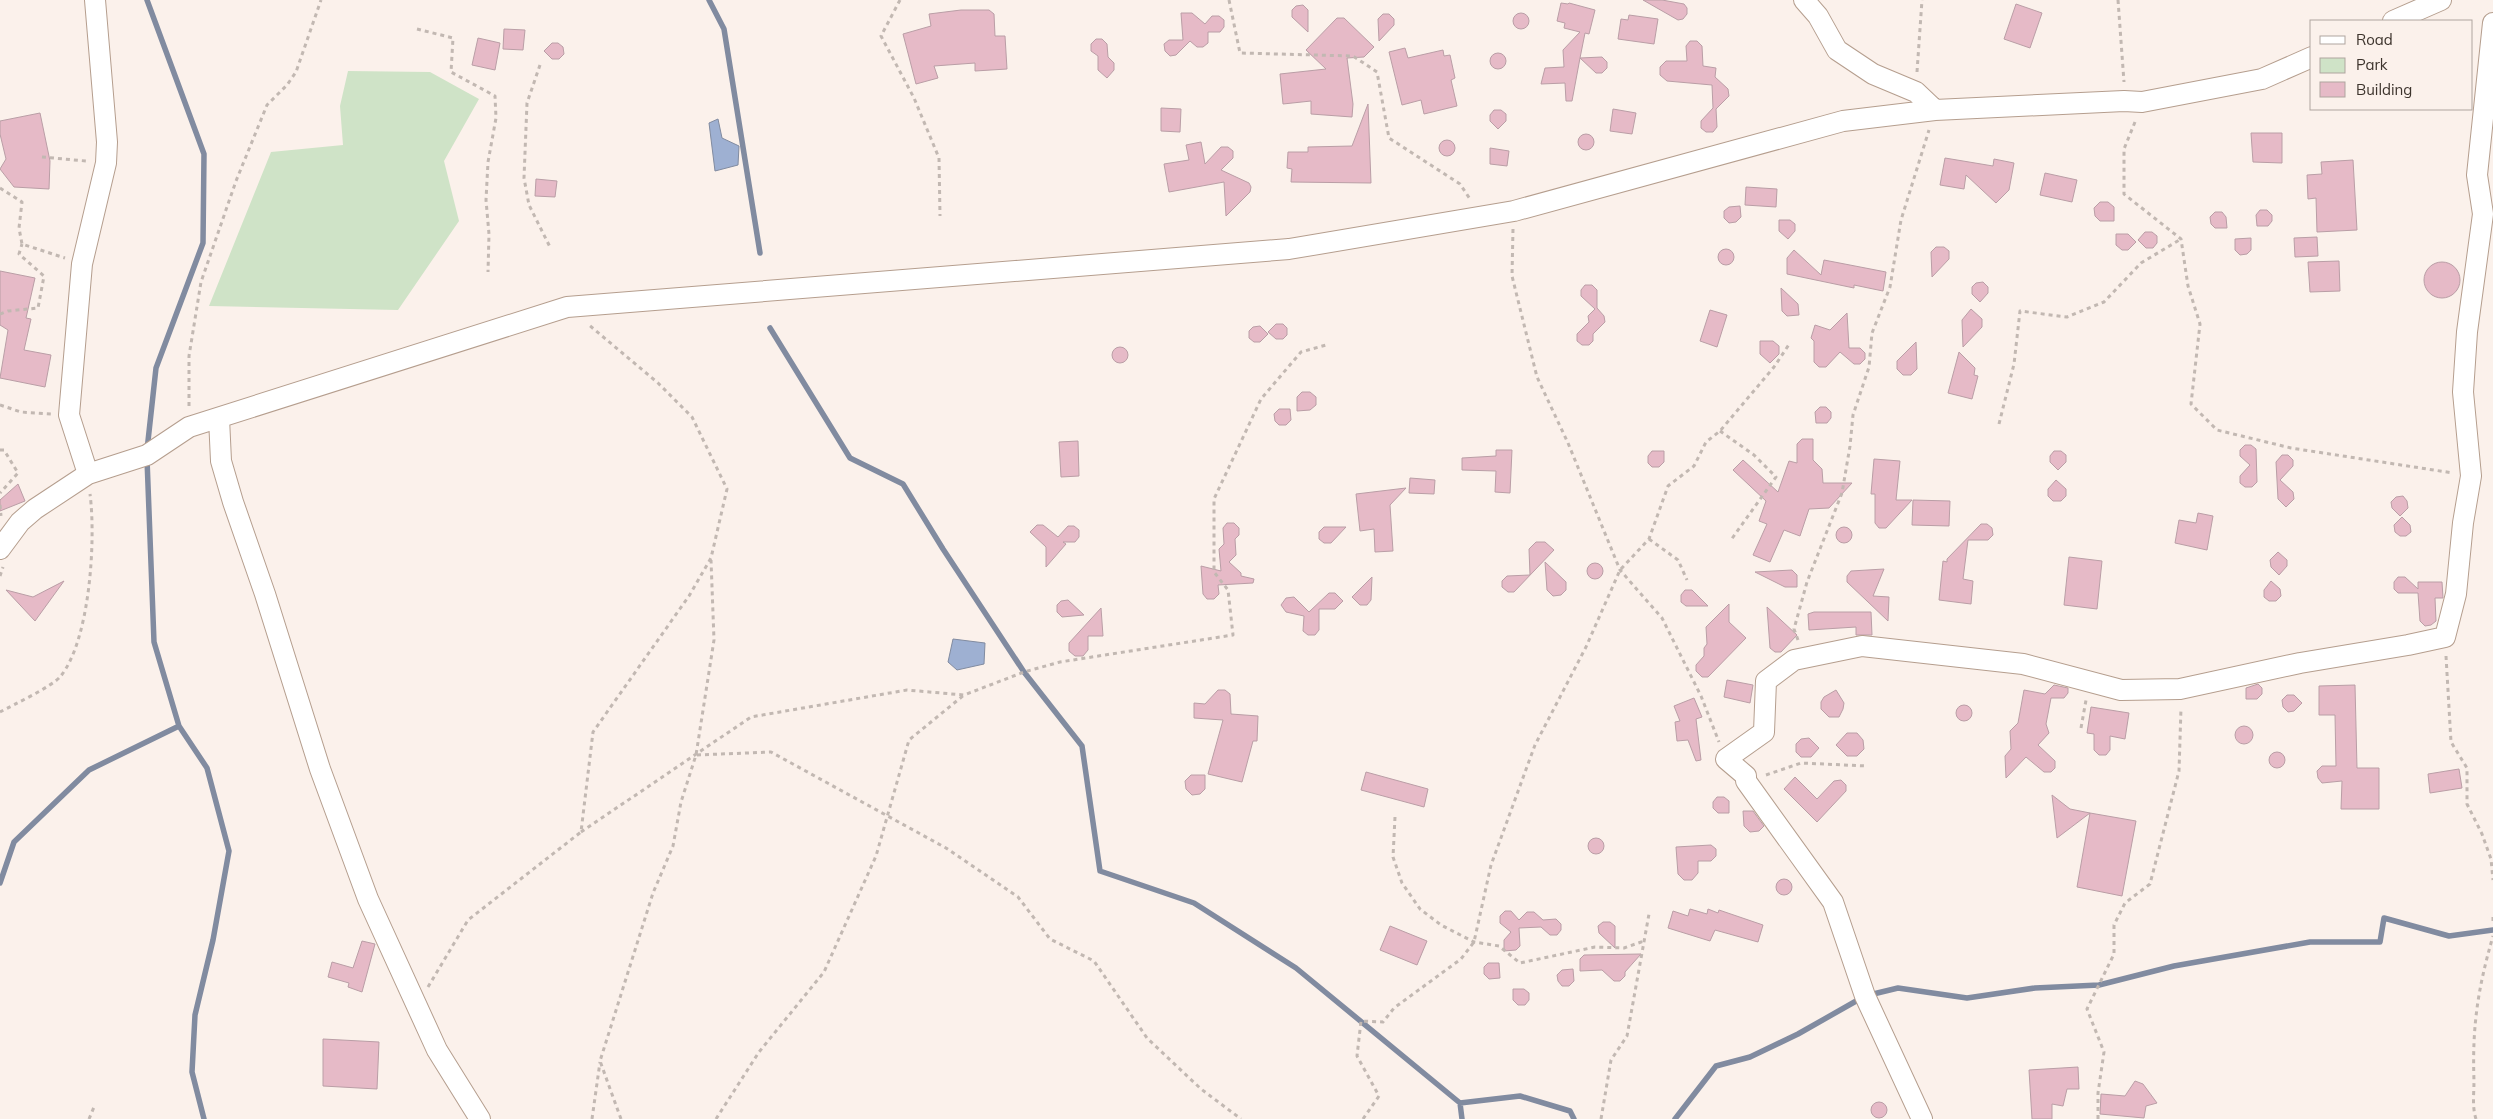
<svg xmlns="http://www.w3.org/2000/svg" width="2493" height="1119" font-family="Mulish,sans-serif">
<style>
.green{fill:#cfe3c7}
.water{fill:#9eb0d2;stroke:#818ba0}
.lines{fill:none;stroke-linecap:round;stroke-linejoin:round}
.stream{stroke:#818ba0;stroke-width:5.5}
.building{fill:#e6bac7;stroke:#ba9ea6}
.minor-casing{stroke:#b59e8e;stroke-width:22}
.path{stroke:#c2b8b2;stroke-width:3;stroke-dasharray:4 4;stroke-linecap:butt}
.minor{stroke:#fff;stroke-width:20}
</style>
<rect width="100%" height="100%" fill="#fbf1eb"/>
<!-- green -->
<path class="green" d="M348,71L430,72L479,99L444,161L459,221L398,310L209,306L271,152L343,145L340,106Z"/>
<!-- water -->
<path class="water" d="M718,119L722,138L739,146L738,165L715,171L709,123Z
M953,639L985,643L984,664L957,670L948,662Z"/>
<g class="lines">
<!-- stream -->
<path class="stream" d="M147,0L204,154L203,243L156,368L147,450
M709,0L724,29L760,253
M770,328L850,458L903,484L943,549L1024,672L1082,746L1100,871L1194,903L1296,968L1460,1103L1462,1119
M147,459L154,642L179,726L207,768L229,851L213,940L195,1015L192,1072L204,1119
M0,883L14,842L89,770L179,726
M1460,1103L1520,1096L1570,1111L1574,1119
M1675,1119L1716,1066L1750,1057L1798,1034L1865,996L1898,988L1967,998L2035,988L2099,985L2174,966L2310,942H2380L2384,918L2449,936L2493,930"/>
</g>
<!-- building -->
<path class="building" d="M1643,0H1662L1684,4L1687,8V14L1683,19L1678,20Z
M1561,3L1568,4L1569,3L1595,10L1589,34L1585,33L1580,58L1602,57L1607,62V68L1602,73H1596L1580,58L1572,101H1566L1565,83L1541,84L1545,68L1564,67L1563,50L1580,32L1564,28L1565,23L1557,21Z
M2016,4L2042,13L2030,48L2004,39Z
M1303,5L1308,10V32L1292,17V10L1296,6Z
M961,10H989L994,14L995,36H1005L1007,69L975,71V63L934,66L938,78L916,84L903,34L931,26L929,14Z
M1513 21a8 8 0 1 1 16 0a8 8 0 1 1-16 0Z
M1181,13H1192L1205,24L1212,16H1219L1224,20V27L1220,32H1208V43L1203,47H1197L1190,41L1176,55L1170,56L1165,51L1164,44L1169,40H1183Z
M1383,14H1389L1394,19V25L1379,41L1378,19Z
M1629,15L1658,19L1654,44L1618,39L1621,19L1628,20Z
M1337,18H1344L1374,47L1364,57L1347,58L1353,104L1352,117L1311,114V101L1283,104L1280,74L1326,69L1306,50Z
M504,29L525,30L523,50L503,49Z
M478,38L500,43L495,70L472,65Z
M1096,39H1102L1107,44L1108,57L1114,63V70L1107,78L1098,70V56L1091,51V44Z
M1690,41H1697L1702,46L1703,66L1716,68L1715,77L1728,89L1729,96L1716,109L1717,127L1713,132H1706L1701,128V121L1713,108L1712,85L1667,81L1660,75V67L1666,61H1687L1686,46Z
M552,43H558L563,47L564,54L559,59H552L544,51Z
M1405,48L1408,58L1443,50L1444,56L1450,55L1455,78L1451,80L1457,106L1424,114L1421,100L1402,105L1389,52Z
M1490 61a8 8 0 1 1 16 0a8 8 0 1 1-16 0Z
M1368,104L1371,183L1291,182L1292,169L1287,168L1288,152H1308V147L1352,146Z
M1161,108L1181,109L1180,132L1161,131Z
M1613,109L1636,113L1632,134L1610,131Z
M1494,110H1501L1506,114V121L1498,129L1490,121V115Z
M40,113L50,161L49,189L14,187L0,169L6,159L0,134V121Z
M2251,133H2282V163L2253,162Z
M1578 142a8 8 0 1 1 16 0a8 8 0 1 1-16 0Z
M1439 148a8 8 0 1 1 16 0a8 8 0 1 1-16 0Z
M1201,142L1205,164L1221,147H1228L1233,151V158L1221,170L1249,183L1251,187L1250,192L1226,216L1224,182L1169,192L1164,164L1189,160L1186,145Z
M1490,148L1509,151L1507,166L1490,164Z
M1945,158L1993,166L1994,159L2014,163L2009,190L1996,203L1966,175L1964,189L1940,185Z
M2353,160L2357,230L2317,232L2316,198L2308,199L2307,175L2322,174L2321,162Z
M2045,173L2077,180L2072,202L2040,195Z
M536,179L557,181L555,197L535,196Z
M1746,187L1777,189L1776,207L1745,205Z
M2100,202H2108L2114,207V221H2100L2095,216L2094,208Z
M1740,206L1741,217L1736,222L1729,223L1724,218V211L1729,207Z
M2260,210H2267L2272,215V221L2268,226H2257L2256,215Z
M2215,212H2222L2226,217L2227,228H2215L2211,224L2210,217Z
M1779,220H1790L1795,224V231L1788,239L1779,231Z
M2145,232H2152L2157,236V243L2153,248H2146L2138,240Z
M2116,234H2128L2136,242L2128,250H2122L2116,245Z
M2317,237L2318,256L2295,257L2294,238Z
M2251,238V250L2247,254L2240,255L2235,250V239Z
M1936,247H1944L1949,251V259L1932,277L1931,252Z
M1718 257a8 8 0 1 1 16 0a8 8 0 1 1-16 0Z
M1794,250L1821,275L1824,260L1886,272L1883,291L1854,285V288L1787,274V258Z
M2339,261L2340,291L2310,292L2308,262Z
M2424 280a18 18 0 1 1 36 0a18 18 0 1 1-36 0Z
M0,271L35,278L26,318L31,319L24,350L51,355L45,387L0,378L8,330L0,325Z
M1983,282L1988,287V293L1980,302L1972,294V287L1976,283Z
M1585,285H1592L1597,290V308L1604,316L1605,322L1593,334V341L1589,345H1582L1577,341V334L1589,322L1588,316L1595,309L1581,296V290Z
M1781,288L1798,304L1799,315L1787,316L1782,311Z
M1971,309L1982,319V327L1963,347L1962,320Z
M1710,310L1727,315L1717,347L1700,341Z
M1847,313L1849,348H1860L1865,353V359L1860,364H1854L1840,352L1826,367H1819L1814,362V341L1811,338L1815,325L1830,330Z
M1276,324H1283L1287,328V335L1283,339H1276L1268,332Z
M1260,326L1268,334L1260,342H1254L1249,338V331L1253,327Z
M1760,341H1773L1779,346V354L1770,363L1760,354Z
M1916,342L1917,369L1911,375H1903L1897,369V361Z
M1112 355a8 8 0 1 1 16 0a8 8 0 1 1-16 0Z
M1959,352L1975,368L1974,375L1978,376L1972,399L1948,393Z
M1302,392H1310L1316,397V405L1310,410L1297,411V397Z
M1820,407H1826L1831,412V418L1827,423H1816L1815,412Z
M1279,409H1290L1291,420L1286,425H1279L1275,421L1274,414Z
M1802,439H1813V460L1822,469L1823,483H1852L1829,508L1809,509L1800,536L1784,530L1770,562L1753,555L1767,524L1759,521L1766,501L1733,470L1743,460L1778,492L1789,461L1797,463V444Z
M1078,441L1079,476L1061,477L1059,442Z
M2245,445H2251L2256,449L2257,482L2252,487H2245L2240,483V476L2250,465L2240,456V450Z
M1496,450H1512L1510,493L1495,492L1496,471L1462,470V458L1496,456Z
M1652,451H1664V462L1659,467H1652L1648,463V456Z
M2054,451H2061L2066,455V462L2058,470L2050,462V456Z
M2282,455H2288L2293,460V466L2280,480L2293,492L2294,499L2286,507L2278,499L2276,462Z
M1874,459L1900,461L1896,500H1912L1886,528H1879L1875,523V494H1871Z
M1410,478L1435,480L1434,494L1409,493Z
M2056,480L2066,489V496L2061,501H2053L2048,496V489Z
M18,484L25,501L0,511V500Z
M1406,488L1390,505L1393,551L1375,552L1374,529L1360,531L1356,494Z
M2403,496L2407,501L2408,508L2400,516L2392,508L2391,502L2396,497Z
M1913,500L1950,501L1949,526L1912,525Z
M2198,513L2213,516L2207,550L2175,543L2179,520L2196,523Z
M2402,517L2410,525L2411,532L2406,536H2400L2395,532L2394,525Z
M1227,523H1234L1239,528V535L1235,539L1236,555L1229,562L1241,573V576L1254,579L1253,583L1218,585L1219,594L1214,599H1207L1203,594L1201,566L1221,571L1219,549L1224,544L1223,528Z
M1981,524H1987L1992,528L1993,535L1988,540H1968L1963,579L1973,581L1971,604L1939,600L1943,561L1947,562V559Z
M1037,525H1043L1058,537L1068,526H1074L1079,530V537L1075,542H1063L1066,544L1046,567V547L1030,532Z
M1836 535a8 8 0 1 1 16 0a8 8 0 1 1-16 0Z
M1324,527H1346L1331,543H1324L1319,539V532Z
M1536,542H1545L1554,550L1514,592H1508L1502,587V581L1507,576L1530,575L1529,549Z
M2278,552L2287,560V566L2279,575L2271,567L2270,560Z
M2069,557L2102,561L2097,609L2064,605Z
M1545,562L1566,582V590L1561,595L1553,596L1547,590Z
M1587 571a8 8 0 1 1 16 0a8 8 0 1 1-16 0Z
M1884,569L1873,596L1889,597L1888,621L1847,582V576L1851,571Z
M1792,570L1797,575V587H1785L1755,572Z
M1372,577L1371,600L1367,605H1360L1352,597Z
M2398,577H2405L2418,589V582H2442L2443,598H2435L2436,621L2431,625L2425,626L2420,621L2418,593H2398L2394,589V582Z
M64,581L35,621L6,590L33,597Z
M2271,581L2280,589L2281,596L2276,601H2269L2264,597V590Z
M1685,590H1692L1708,606H1686L1681,602V595Z
M1329,593H1335L1343,601L1335,609H1319V630L1315,635H1308L1303,631L1304,616L1286,612L1281,605L1286,598L1294,597L1309,612Z
M1068,600L1084,615L1062,617L1057,612V605L1061,601Z
M1729,604V622L1746,638L1708,677H1702L1696,671V665L1704,656V648L1707,644L1706,627Z
M1767,607L1797,635L1781,652H1775L1770,648Z
M1101,608L1103,636H1088V650L1083,656H1075L1069,651V643Z
M1814,612H1871L1872,635H1856V627L1809,630L1808,614Z
M1727,680L1753,685L1750,703L1724,697Z
M2258,684L2262,688V694L2257,699H2246V688Z
M2054,685L2068,688V693L2064,698H2051L2046,724L2049,733L2038,745L2055,761V768L2051,772H2044L2026,757L2006,778L2005,756L2011,749L2010,731L2018,723L2024,690L2045,694Z
M2355,685L2357,768H2379V809H2341L2342,781L2322,783L2318,778L2317,771L2322,766H2336L2335,715H2319V686Z
M1218,690H1225L1230,694L1231,714L1258,716L1257,741H1253L1242,782L1208,774L1223,720L1194,718V703L1205,704Z
M1836,690L1844,703L1843,709L1839,717H1829L1821,709V702L1824,697Z
M2287,695H2294L2302,703L2294,711L2288,712L2283,707L2282,700Z
M1694,698L1702,717L1696,719L1701,760L1696,761L1688,740L1677,741L1675,722L1680,721L1674,706Z
M1956 713a8 8 0 1 1 16 0a8 8 0 1 1-16 0Z
M2091,707L2129,713L2125,739L2110,736V750L2106,755H2099L2094,750V734L2087,733Z
M2235 735a9 9 0 1 1 18 0a9 9 0 1 1-18 0Z
M1847,733H1857L1863,740L1864,749L1857,756H1847L1836,745Z
M1809,738L1819,748L1811,757H1801L1796,752V744L1801,739Z
M2269 760a8 8 0 1 1 16 0a8 8 0 1 1-16 0Z
M2459,769L2462,788L2430,793L2428,774Z
M1366,772L1428,789L1424,807L1361,790Z
M1191,775H1205V789L1200,794L1192,795L1186,789L1185,781Z
M1795,777L1817,799L1834,781L1841,780L1846,785V791L1817,822L1784,789Z
M2052,795L2070,809L2090,813L2057,838Z
M1717,797H1724L1729,801V813H1718L1713,808V802Z
M1743,811H1753L1764,826L1759,831L1750,832L1744,826Z
M2090,813L2136,821L2122,896L2077,887Z
M1588 846a8 8 0 1 1 16 0a8 8 0 1 1-16 0Z
M1711,845L1716,849V856L1711,861H1698V873L1692,880H1684L1678,874L1676,847Z
M1776 887a8 8 0 1 1 16 0a8 8 0 1 1-16 0Z
M1690,909L1707,914L1708,909L1718,913L1719,910L1763,925L1758,942L1715,930L1710,941L1668,928L1673,911L1688,916Z
M1505,911H1511L1519,920L1527,912H1534L1543,920L1556,919L1561,924V930L1557,935H1550L1541,927L1519,928L1520,946L1516,950L1504,951V940L1511,932L1500,923V916Z
M1603,922H1610L1615,926V948L1599,933L1598,926Z
M1390,926L1427,941L1417,965L1380,950Z
M362,941L375,944L362,992L348,987L349,983L328,977L332,962L353,968Z
M1641,954L1625,972V976L1620,981H1614L1602,970L1580,971V959L1584,955Z
M1488,963H1499L1500,978L1489,979L1484,974V967Z
M1573,969L1574,981L1569,986H1562L1558,981L1557,975L1562,970Z
M1513,989H1524L1529,993V1000L1525,1005H1518L1513,1000Z
M323,1039L379,1042L377,1089L323,1086Z
M2078,1067L2079,1089H2067L2063,1106L2052,1104V1119H2032L2029,1070Z
M2135,1081L2143,1084L2157,1103L2146,1106L2144,1118L2100,1114L2101,1094L2125,1096Z
M1871 1110a8 8 0 1 1 16 0a8 8 0 1 1-16 0Z"/>
<g class="lines">
<defs>
<path id="minor" d="M95,0L107,142L106,163L82,264L69,415L88,474L147,455L189,427L567,307L1289,249L1514,211L1843,121L1935,110L2124,101L2142,102L2262,79L2312,57
M1804,0L1818,16L1837,50L1873,74L1916,92L1935,110
M2393,21L2441,0
M219,418L221,461L233,502L265,594L320,769L368,899L437,1050L480,1119
M0,549L20,522L35,509L88,474
M1922,1119L1865,996L1833,902L1746,781V776L1726,759L1764,732L1766,681L1794,660L1862,646L2023,664L2121,690L2180,689L2300,663L2408,645L2445,637L2456,594L2463,523L2471,476L2463,392L2467,332L2483,214L2477,175L2493,23"/>
</defs>
<!-- minor casing -->
<use href="#minor" class="minor-casing"/>
<!-- path -->
<path class="path" d="M900,0L881,36L914,98L939,158L940,216
M1229,0L1240,53L1353,56L1377,72L1389,138L1460,184L1470,199
M2118,0L2124,82
M417,29L453,38L451,72L495,96L496,118L488,162L486,200L489,234L488,272
M540,65L527,103L524,178L529,205L551,249
M1917,72L1922,0
M2135,122L2124,149V194L2181,239L2188,286L2200,324L2191,404L2217,430L2291,448L2453,473
M42,157L86,161
M0,188L22,202L19,228L22,244L65,258
M1513,229L1512,276L1537,377L1568,443L1620,570L1662,618L1701,696L1719,742
M0,314L8,311L38,308L44,276L19,254L22,244
M0,405L21,412L51,414
M189,406V356L201,282L236,181L267,105L287,85L296,72L321,0
M1999,424L2014,364L2020,311L2067,317L2104,302L2141,263L2181,239
M1720,431L1754,455L1776,477L1731,540
M0,450H4L18,473L0,493
M0,505L1,516
M1649,539L1678,560L1687,580
M0,576L3,567
M1798,640L1794,629L1807,582L1842,493L1850,446L1853,415L1869,367L1872,333L1890,287L1901,220L1929,130
M2446,656L2451,742L2467,768V804L2482,834L2491,859L2493,880
M0,712C13,705 51,687 60,677C90,641 96,540 90,494
M2081,728L2086,700
M697,755L771,752L946,848L1018,897L1050,939L1094,961L1147,1038L1201,1089L1241,1119
M1766,775L1801,763L1867,766
M1395,817L1393,857L1402,883L1420,909L1441,925L1474,942L1499,946L1520,963L1595,947L1624,948L1644,941
M581,832L751,717L907,690L964,695L1024,672L1060,662L1233,635L1228,590L1214,572V499L1261,399L1301,352L1326,345
M2493,917V921
M428,987L468,920L581,832L593,732L689,596L711,558L727,489L692,417L658,383L589,325
M89,1119L94,1107
M592,1119L600,1062
M621,1119L600,1061L653,893L673,846L681,802L696,755L714,640L711,560
M716,1119L759,1052L824,972L876,856L909,740L964,695
M1363,1119L1379,1096L1357,1056L1361,1021L1383,1022L1394,1008L1461,959L1474,942L1491,865L1535,745L1586,647L1620,570L1649,539L1668,486L1694,466L1706,442L1720,431L1774,367L1790,343
M1601,1119L1611,1060L1627,1036L1649,914
M2098,1119V1093L2104,1052L2087,1009L2114,954V925L2125,903L2150,884L2179,771L2181,708
M2476,1119C2472,1107 2474,1093 2474,1081C2472,1026 2478,988 2493,936"/>
<!-- minor -->
<use href="#minor" class="minor"/>
</g>
<!-- legend -->
<rect x="2310" y="20" width="162" height="90" fill="#fbf1eb" stroke="#afa59f"/>
<rect x="2320" y="36" width="25" height="8" fill="#ffffff" stroke="#afa59f"/>
<text x="2356" y="45" font-size="15" fill="#3d342d">Road</text>
<rect x="2320" y="58" width="25" height="15" fill="#cfe3c7" stroke="#afa59f"/>
<text x="2356" y="70" font-size="15" fill="#3d342d">Park</text>
<rect x="2320" y="82" width="25" height="15" fill="#e6bac7" stroke="#afa59f"/>
<text x="2356" y="95" font-size="15" fill="#3d342d">Building</text>
</svg>
